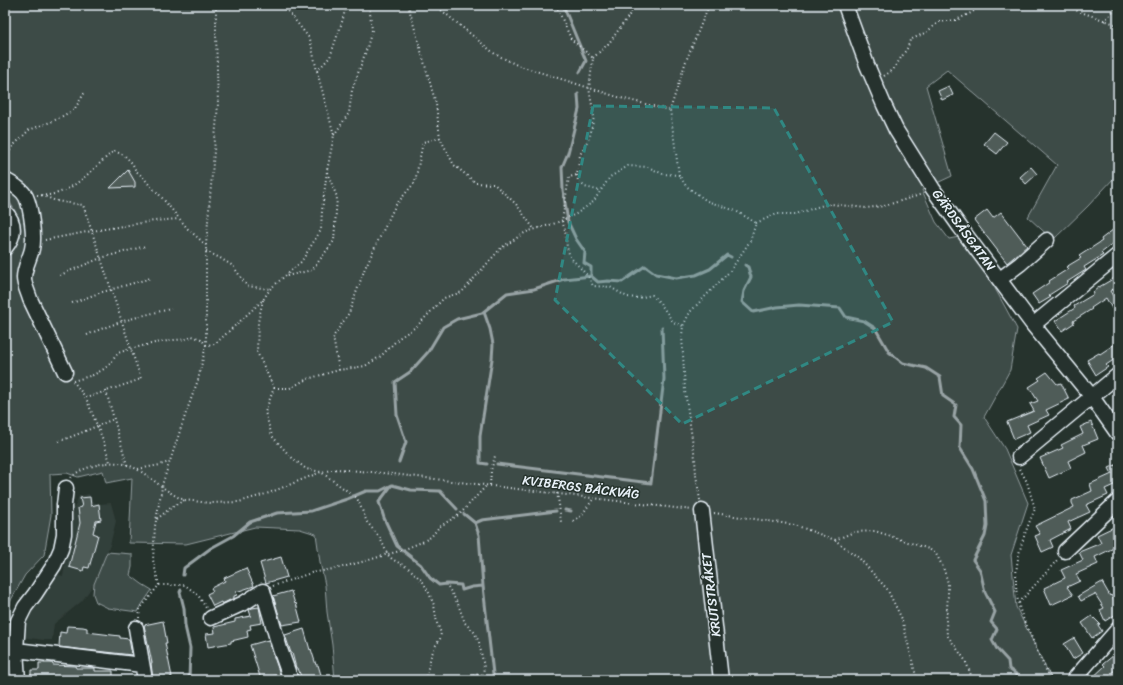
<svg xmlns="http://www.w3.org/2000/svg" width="1123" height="685" font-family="Sriracha,sans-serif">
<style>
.built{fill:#333f3a}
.green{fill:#3e4b47;stroke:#939ea0}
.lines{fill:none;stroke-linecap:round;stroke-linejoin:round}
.stream{stroke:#98a3a5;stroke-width:3}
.building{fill:#505c59;stroke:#e8f1f8}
.minor-casing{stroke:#e8f1f8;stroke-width:17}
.path{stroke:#e8f1f8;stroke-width:2;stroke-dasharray:1 3;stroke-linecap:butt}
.minor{stroke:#26332d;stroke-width:14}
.marked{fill:#308883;fill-opacity:0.2;stroke:#308883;stroke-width:3;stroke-dasharray:8 5;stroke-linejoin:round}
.labels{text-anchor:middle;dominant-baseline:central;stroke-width:3;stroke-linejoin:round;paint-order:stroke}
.street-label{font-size:13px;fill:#e8f1f8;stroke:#26332d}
</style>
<rect width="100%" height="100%" fill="#26332d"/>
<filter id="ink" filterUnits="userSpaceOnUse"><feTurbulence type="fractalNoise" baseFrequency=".025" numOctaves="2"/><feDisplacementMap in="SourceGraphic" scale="8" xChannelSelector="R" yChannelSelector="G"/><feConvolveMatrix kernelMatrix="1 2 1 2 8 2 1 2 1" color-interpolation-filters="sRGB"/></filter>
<g filter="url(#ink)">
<!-- built -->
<path class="built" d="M89,494L93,502L99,504L111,503L116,521L110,545L94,584L82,601L54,624L52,640H44L21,637L24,623L35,603L57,574L63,576L74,508L79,496Z"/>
<!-- green -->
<path class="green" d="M5,5H1118V175L1114,178L1088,206L1053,240L1028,217L1057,165L947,70L926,86L952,176L922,190L936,222L949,239L959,237L991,281L1017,329L1010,370L984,417L1005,449L1028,503L1011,555L1016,607L1052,680H335L332,645L327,612L325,585L320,562L316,534L300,529L255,527L186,544L129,543L132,478L106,483L103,471L78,477L67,473L50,474L51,515L44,555L25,575L11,600L5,626V254L16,236L15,211L5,194Z
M107,552L132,554V567L130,575L142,584L152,590L143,603L138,612L108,608L96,602L93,594L94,584Z"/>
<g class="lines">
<!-- stream -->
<path class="stream" d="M563,5L586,61L580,72
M578,94L579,109L568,153L562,167L563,190L568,222L576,239L585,252L584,263L591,267V276L598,282L608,281L622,282L645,266L656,274L676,278L696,275L710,269L727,255L731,257
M745,265L748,267L751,277L744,291L742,302L753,312L777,307L799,305L840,308L846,317L864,321L875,328L889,352L903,363L926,368L940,377L943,396L956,405L954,417L961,425L960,448L973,469L986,501L987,526L985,536L973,560L980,570L985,592L995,612L991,622L997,629L992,640L997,649L1008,661L1009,669L1016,674V680
M484,312L490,329L493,344L492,359L480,436V463L487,464
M399,462L406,442L397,415L395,382L410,372L428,352L443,327L457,319L482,313L507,293L534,289L564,279L591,276
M497,464L651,483L664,379L662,327
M391,486L379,502L384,518L397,546L421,565L430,578L439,585L447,584L461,585L462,590L472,587L483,586L493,674
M565,510L571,511
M464,514L475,523L479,535L483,586
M475,523L482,520L556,511
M183,575L184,568L211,548L233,536L250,522L277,513L311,511L347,499L366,491H380L392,485L411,490L440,491L457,509
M181,590L180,592L184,608L185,626L190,648L189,680"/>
</g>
<!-- building -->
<path class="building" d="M949,86L953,95L942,100L938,91Z
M994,132L1007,142L997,154L984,144Z
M1031,167L1037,174L1026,184L1020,177Z
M128,170L135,182V187L110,188Z
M987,210L993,218L1001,212L1027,246L1007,263L974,220Z
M1118,226V240L1101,253L1103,255L1084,267L1086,270L1067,282L1068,283L1049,295L1051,297L1039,304L1032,294L1050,282L1049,281L1068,269L1066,267L1081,258L1079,256L1102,241L1101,239Z
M1118,276V286L1110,291L1118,304V319L1106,298L1091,308L1092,309L1073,321L1074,323L1062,331L1055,321L1075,308L1074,306L1094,294L1093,292L1099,287Z
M1118,342V357L1106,365L1108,367L1096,375L1087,360L1099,353L1100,354Z
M1047,372L1057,384L1061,383L1069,399L1046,410L1049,415L1027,425L1030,432L1014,439L1007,422L1034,411L1030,404L1038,401L1029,387L1040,380L1038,378Z
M1091,422L1098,439L1083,445L1086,452L1068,461L1071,468L1049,478L1040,458L1063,448L1061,445L1083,434L1080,427Z
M1118,464V489L1116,484L1105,489L1108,495L1086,505L1090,512L1068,522L1071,529L1050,540L1053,547L1042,552L1035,536L1040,534L1035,526L1074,507L1072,503V500L1092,491L1090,484L1112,474L1109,468Z
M90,497L91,506L99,504L101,520L96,521L93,533L98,535L89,568L84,567L83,571L69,567L80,523L78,508L82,507L80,498Z
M1118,525V546L1095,557L1098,564L1076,574L1080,581L1067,587L1073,595L1051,605L1044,588L1065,578L1061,570L1083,560L1079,552L1101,543L1097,535Z
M281,557L287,577L266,583L260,563Z
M246,568L254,586L236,592L237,595L234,596V598L222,604L221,602L213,606L207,594L213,591L211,588L225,581L224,578Z
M1102,582L1110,596L1111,595L1118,606V613L1105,621L1100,610L1104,608L1095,594L1081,601L1078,596Z
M291,591L295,604L296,603L301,622L282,625L273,596Z
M259,607L262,623L250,625L251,629L247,630L248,637L231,641V643L208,647L206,634L215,633L214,627L235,622V619L251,616L249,610L252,608Z
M1092,616L1100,624L1098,625L1102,631L1092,638L1082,623Z
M163,621L167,643H165L172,677H170L171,680H153L151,663H152L144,625Z
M67,626L83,627L87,628V632L120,636V638L129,639L132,655L59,647L60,632L66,633Z
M304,629L310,650L311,649L316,665H318L322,678L315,680H302L298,668H296L292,653H291L285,635Z
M1074,638L1083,653L1073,659L1064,644Z
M268,640L280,674L271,677L272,680H261L250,645Z
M1114,655L1118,660V668L1111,673L1117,680H1090L1105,666L1103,664Z
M39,663H52L53,665L75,666L76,668H95V671H113V680H31V670H39Z"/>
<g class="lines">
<defs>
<path id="minor" d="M845,5L867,65L884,105L896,130L933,189L960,227L1033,325L1092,397L1118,434
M5,180C12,184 22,189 26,197C31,208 35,237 32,249C30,258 24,268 24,278C24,285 28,292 30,299L65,372
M5,212C16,223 15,236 5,248
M1000,279L1020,264L1047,240
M1033,325L1118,255
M1019,457L1118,375
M66,488L64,505V534L61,549L54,565L35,594L25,607L18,621L16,650L142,665
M702,511L721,680
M1065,551L1118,501
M211,618L244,603L263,591L280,649L291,680
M136,628L145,680
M16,650L18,680
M1075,678L1118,629"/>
</defs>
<!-- minor casing -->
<use href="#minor" class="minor-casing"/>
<!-- path -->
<path class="path" d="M408,5L436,104L440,138L454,165L476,183L494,184L516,204L534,229
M435,5L495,54L517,65L621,98L669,110
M556,5L571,39L593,58L589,88L594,117L590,136L580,155L577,175L569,177L562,221L565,230L567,247L570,257L588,276L593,286L610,287L627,297L638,298L652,295L660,303L673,322L683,326
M1071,5L1075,10L1118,25
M1104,21L1118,6
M593,58L609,43L628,17L635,5
M317,71L330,57L343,19L346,5
M884,76L893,70L908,47L910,40L925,33L939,22L956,20L971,13L982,5
M334,135L349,113L352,90L366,51L372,30L369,5
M5,157L15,144L29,130L53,121L74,110L85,92
M577,175L578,181L585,187L601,191
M37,195C70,199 91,169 114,151L124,155L132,163L136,171L143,177L151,187L158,193L188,229L206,245
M42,195L56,201L83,205L141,379L130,383L86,398
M756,223L777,214H796L820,206L831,204L866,208L884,206L923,194
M45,240L92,231L154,221L179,219
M206,251L220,258L233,266L247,286L270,289
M60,275L101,258L146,246
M287,276L312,270L334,241L337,197L327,172
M263,300L258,322L257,352L274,388L265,412L272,436L290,456L306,469L321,472L357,498L367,522L380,538L388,555L392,559L410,569L423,582L429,593L434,605L437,623L441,633L440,639L436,645L431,656L425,680
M72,303L99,293L151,278
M87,335C113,323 142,315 171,309
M339,370L333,337L349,313L365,268L395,206L415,182L423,142L440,138
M73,381L93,375L104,369L110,364L118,353L130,349L155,343L174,340L188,339L192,336L201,339L206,345L215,344L263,300L270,289L301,262L321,230L322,210L327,171L334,135L317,71L310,39L283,5
M73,381L86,398L103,440L110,462
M274,388H290L307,379L339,370L365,366L381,356L399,338L417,326L444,298L462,292L501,248L526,232L556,223L576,214L593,202L610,177L628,166L648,167L663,174L679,175
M106,391L127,465
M59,441C78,435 96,426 114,419
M138,469L160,465L169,462
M1020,469L1027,482L1035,509C1020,543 1010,573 1020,610C1023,619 1027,627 1031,636C1037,651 1043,666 1052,680
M71,478C77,471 84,469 93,466C136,452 150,485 184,500L210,503L239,502L269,493L321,472L337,469L393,474L692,510
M490,485L491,471L495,456
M557,493L559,504L561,522
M700,500L696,475L695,458L685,391L682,336L683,326L690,312L730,271L750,241L756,223L736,211L707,201L686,186L679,175L670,110L686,61L709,5
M714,513L795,525L835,540L859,558L887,589L902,619L917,680
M157,519L172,507L184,500
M573,521L581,516L594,498
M835,540L854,532L875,531L929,549L936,554L943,567L948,583V596L946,621L947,635L965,660L970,672L972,680
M159,585L153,560L155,526L163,482L186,413L198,380L206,345V245L218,104L216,34V5
M273,586L311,573L339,568L369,560L388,554L400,551L422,542L431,537L439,527L460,514L487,485
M448,587L458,604L465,623L474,632L479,642L484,667L483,674
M1019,603L1058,559
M139,618L140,609L159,585H185L198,595L206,608
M466,680C471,676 478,673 484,675C488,676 486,676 491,677C495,677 496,678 500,680"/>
<!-- minor -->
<use href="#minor" class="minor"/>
</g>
</g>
<!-- marked area -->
<path class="marked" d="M593,106L774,108L893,322L682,424L555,300Z"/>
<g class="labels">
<!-- street labels -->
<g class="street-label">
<text transform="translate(964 230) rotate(54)">GÄRDSÅSGATAN</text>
<text transform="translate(581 487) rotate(7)">KVIBERGS BÄCKVÄG</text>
<text transform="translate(711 595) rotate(-97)">KRUTSTRÅKET</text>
</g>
</g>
<!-- margin -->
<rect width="1123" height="685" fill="none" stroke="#26332d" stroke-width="20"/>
<rect x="10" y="10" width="1103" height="665" fill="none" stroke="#e8f1f8" stroke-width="1.5" filter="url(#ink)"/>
</svg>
